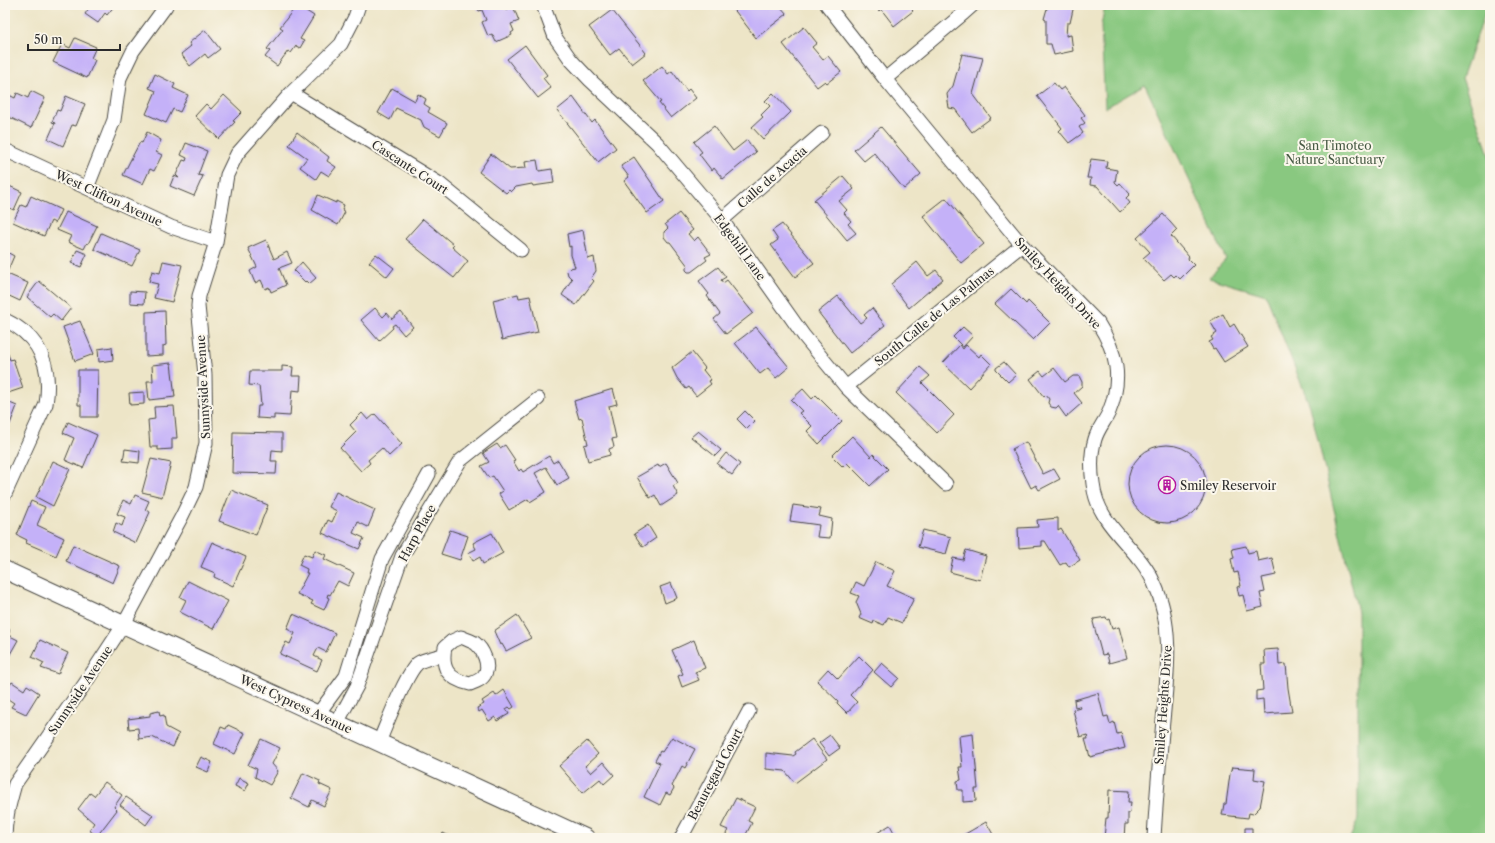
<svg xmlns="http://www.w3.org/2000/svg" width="1495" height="843" font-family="'Libre Caslon Text',serif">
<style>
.green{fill:#89c880;stroke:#5a7a56}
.building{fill:#c4b1f8}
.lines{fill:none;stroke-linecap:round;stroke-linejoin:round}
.minor-casing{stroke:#484742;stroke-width:15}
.major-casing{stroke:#484742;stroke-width:19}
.minor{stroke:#fff;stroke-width:13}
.major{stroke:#fff;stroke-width:17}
.labels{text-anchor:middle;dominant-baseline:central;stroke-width:4;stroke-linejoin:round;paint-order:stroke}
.park-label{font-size:12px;fill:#475a44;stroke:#fbf7ec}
.street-label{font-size:12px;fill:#2b2b2b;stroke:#fbf7ec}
.poi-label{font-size:12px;fill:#2b2b2b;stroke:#fbf7ec;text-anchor:start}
</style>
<rect width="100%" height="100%" fill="#fbf7ec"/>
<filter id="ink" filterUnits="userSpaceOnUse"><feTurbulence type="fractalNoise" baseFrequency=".025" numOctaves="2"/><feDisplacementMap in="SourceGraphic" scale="8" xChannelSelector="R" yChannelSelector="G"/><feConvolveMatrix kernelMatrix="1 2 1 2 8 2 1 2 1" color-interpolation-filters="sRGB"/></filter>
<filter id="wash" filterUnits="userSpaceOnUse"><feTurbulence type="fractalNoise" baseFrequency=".012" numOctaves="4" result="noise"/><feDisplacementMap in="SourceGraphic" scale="16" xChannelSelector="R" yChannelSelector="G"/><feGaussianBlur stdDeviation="0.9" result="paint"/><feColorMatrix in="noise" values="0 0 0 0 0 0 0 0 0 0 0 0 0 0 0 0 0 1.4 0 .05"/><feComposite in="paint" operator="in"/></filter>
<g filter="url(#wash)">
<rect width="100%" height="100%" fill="#ede5c7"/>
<!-- green -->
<path class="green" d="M1105,5H1488L1462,78L1490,157V838H1350L1358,819V612L1310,406L1266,295L1209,278L1226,259L1145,85L1105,108L1101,26Z"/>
<g id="blocks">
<!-- building -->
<path class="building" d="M91,5H115L107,15L105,13L98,23L85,14Z
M297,5L314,16L300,39L304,41L300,48L296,46L291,53L288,51L277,66L265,57L270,51L267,49L283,29L280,27Z
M476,5H503L505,10L513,6L519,21L511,24L514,31L511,33L512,35L496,42L492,34L488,36L482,22L486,20L482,10L479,11Z
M734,5H779L787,14L756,38L732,7Z
M875,5H916L912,10L913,11L894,26L881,9L879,11Z
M1048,5H1074L1070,23H1067L1066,36L1071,35L1073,51L1054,55L1051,44H1046V20L1044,19Z
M612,10L646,53L632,64L619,48L610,55L589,27Z
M804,27L817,43L812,47L823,60L828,56L841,72L827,83L825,81L817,87L783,44Z
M205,30L220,49L208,58L205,54L190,66L181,54L191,46L189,43Z
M75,38L96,47L91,58L95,60L87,78L53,62L62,44L70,48Z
M525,45L547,75L543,78L551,88L538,98L507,59Z
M962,54L983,58L973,94L991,118L972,132L955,109L949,108L947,94L953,86Z
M662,66L668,74L672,71L687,91L689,89L696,98L671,118L659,103L661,102L643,81Z
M155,74L175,84L173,88L188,95L180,112L173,109L166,123L146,114L156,91L149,88Z
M1054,83L1060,90L1064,87L1085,115L1081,118L1085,123L1079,127L1083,133L1069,143L1059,131L1062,128L1037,96Z
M392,88L415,101L418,94L426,99L424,104L430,108L428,112L447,123L440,136L424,127L421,120L396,108L390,120L378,113Z
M31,91L45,98L31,128L5,115V93L15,98L17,93L28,98Z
M773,93L791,112L763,139L752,127L763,117L761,115L770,106L765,101Z
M224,95L242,112L233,121L235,122L219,139L195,116L206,104L211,109Z
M66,96L85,104L76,126L72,125L63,146L48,139L55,123L52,122L57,110L60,111Z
M573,97L592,123L595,120L616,148L598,162L557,110Z
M714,126L733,151L747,140L756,152L723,179L714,168L712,171L699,154L702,152L694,142Z
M881,127L921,174L904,189L874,153L864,161L854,150Z
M147,132L161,140L156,152L162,155L154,171L150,169L143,184L123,175L130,161L140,142L142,143Z
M297,132L329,157L327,161L336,167L329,176L321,171L316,179L300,167L307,158L289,145Z
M186,143L207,151L198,175L203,176L194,196L170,186L174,176L179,178L176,175L183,160L186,161L187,158L181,155Z
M491,154L510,169L526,168L525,162L537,160L539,171L552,169L554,183L533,186L532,184L516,187L511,192L509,190L506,193L479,172Z
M634,157L664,201L647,213L624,181L629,177L621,166Z
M1091,159L1107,161L1106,168L1117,170L1115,182L1118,185L1120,183L1130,194L1126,198L1130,203L1120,212L1097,186L1090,185L1091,178H1087Z
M843,176L854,189L839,201L847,210L844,213L851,221L848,224L856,233L847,240L814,200Z
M5,184L22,192L14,210L5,206Z
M318,195L336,203V201L344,205L342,210L345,212L338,225L312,210Z
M31,196L61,210L55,223L51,221L44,236L13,222L21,205L26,207Z
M946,198L984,244L961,263L923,216Z
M66,212L97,226L88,244L87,243L84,249L68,242L71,236L57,230Z
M679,213L693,230L688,234L694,241L698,237L711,254L705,257L707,260L691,272H688L686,270V267L688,266L670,242H668L664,237V232L668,228L665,224Z
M1163,214L1177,230L1171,236L1189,257L1188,259L1194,265L1180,279L1176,275L1174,277L1171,274L1164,280L1143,258L1150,252L1137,238Z
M423,219L454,245L452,247L468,261L454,278L405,239Z
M782,224L814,263L795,277L771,245L778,240L772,231Z
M583,230L588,259L594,257L596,271L591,278L594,281L576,305L562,295L572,279L568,275L567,271L570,268L575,267L571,255V246L569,247L567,234Z
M101,233L140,250L132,266L94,249Z
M266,240L274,259L287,252L292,263L279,268L286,285L271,292L269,287L265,289L261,280L255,283L250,271L257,267L248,248Z
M77,250L87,254L81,267L71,263Z
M5,251L14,256L8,270L5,268Z
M376,254L394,268L387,277L369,262Z
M163,261L182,265L172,302L154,298L158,284L149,282L152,271L160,273Z
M302,262L316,278L309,284L306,281L305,282L294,271Z
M917,262L928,276L936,270L943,279L909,308L891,284Z
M718,267L726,277L721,280L723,283L727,280L753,313L726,334L714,319L720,314L707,296L709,294L699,281Z
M5,273L28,283L20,301L5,294Z
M39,281L71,308L61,321L53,314L50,317L27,297Z
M1011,289L1026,304L1028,301L1050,323L1033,340L995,304Z
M130,291L145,292L144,304L130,303Z
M518,294L519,298L530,296L538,332L502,340L493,300Z
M838,296L860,323L867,318L864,315L872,308L885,325L850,353L818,312Z
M375,308L383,317L387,313L392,319L401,312L413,327L404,335L395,324L392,326L393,328L379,341L361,320Z
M165,311L166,345L163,346V355L146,356V312Z
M1223,314L1230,327L1234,324L1248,347L1224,362L1215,348L1213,349L1209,342L1213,340L1211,337L1217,333L1210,321Z
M80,321L94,354L75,361L63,327Z
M756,327L789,367L776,378L768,368L760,374L735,343Z
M963,327L973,336L963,347L953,337Z
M5,345L10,360L13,359L23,388L5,394Z
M960,345L963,349L966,345L979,357L981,354L991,364L969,388L943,363Z
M112,347L113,360L99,362L98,349Z
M692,352L705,368L703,370L711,380L709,381L711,384L696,396L689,387L686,389L677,378L672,368Z
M1004,362L1016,375L1008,382L996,370V368Z
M171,363L175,397L149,400L147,381H153L152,365Z
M282,366L293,367L292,376H301L300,391L292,390L290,416L274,415V419L257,418L258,406H261L260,394L259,386L249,385L250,371H282Z
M920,367L930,376L922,383L954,415L937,433L896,393Z
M1054,368L1065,382L1073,376H1079L1082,382V386L1074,393L1082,403L1066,417L1058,406L1056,408L1051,407L1048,403L1049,399L1046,395L1044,397L1030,379L1040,371L1044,376Z
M78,370H98L97,417H81V405H78Z
M613,389L617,404L609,406L616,438L612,439L614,447L609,449L610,455L588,461L584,445L588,444L582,418L579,419L574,401Z
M803,389L812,399L816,395L842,421L819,444L807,431L812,426L799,413L802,411L791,400Z
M144,392V404L130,405L129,393Z
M5,401L17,406L10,424L5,421Z
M174,406L177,438H172V449L158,450V447H150L148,420L155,419L154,407Z
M745,411L755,421L747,429L737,419Z
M362,413L368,420L375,414L402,444L389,456L382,448L368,460L370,463L361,471L340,448L356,432L350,425Z
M68,422L97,435L83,468L65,460L74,438L63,433Z
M698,431L721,450L715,456L691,437Z
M233,432L282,433V451L272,450L271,461H277L276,474L232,473Z
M852,436L871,457L873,454L888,469L870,486L847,463L843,467L832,456Z
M1026,442L1043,474L1054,469L1060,479L1039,490L1036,485L1031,488L1012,449Z
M497,444L500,448L505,445L515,460L513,461L519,471L521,469L523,472L549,456L553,463L558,460L569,478L557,485L546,467L535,473L546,492L530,502L528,499L509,510L499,494L503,491L493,476L489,478L481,466L489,462L483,453Z
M1128 484a39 39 0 1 1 78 0a39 39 0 1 1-78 0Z
M125,449L140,451L139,463L123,461Z
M726,453L740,464L732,475L717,464Z
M151,459L171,463L162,497L142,492Z
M53,461L70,469L53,506L36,497Z
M666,463L678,483L673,486L678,495L661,506L655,495L650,498L637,477L658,465L659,467Z
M231,490L268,505L256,535L219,521Z
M336,492L375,510L368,527L358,522L353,533L364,538L359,549L322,533L328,520L332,522L337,511L329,507Z
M135,495L149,501L145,510L150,512L136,543L113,532L116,523L122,526L125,517L117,514L123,500L131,504Z
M31,501L45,507L37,525L64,538L56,556L26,543L27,540L17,535Z
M793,505L821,509L819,516L832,519L830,538L817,537L819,525L790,521Z
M1058,518V531L1061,529L1080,560L1069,567L1066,562L1060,565L1045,541H1042V546L1019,548L1018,528L1038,527L1037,520Z
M648,525L656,538L643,547L634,534Z
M450,530L468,536L460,560L441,554Z
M923,530L951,537L946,554L918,547Z
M492,533L503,553L483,564L480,557L473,561L468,553L476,549L473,543Z
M212,542L246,557L233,586L214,577L215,573L201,567Z
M73,545L120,566L113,583L66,561Z
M1246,546L1248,553L1256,551L1258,561L1272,558L1276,575L1262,578L1265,592L1260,593L1263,607L1247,611L1243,595L1239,596L1237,587L1241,586L1238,572L1234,573L1231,559L1234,558L1232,549Z
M315,550L326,555L324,559L354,573L348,586L338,581L330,595L328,594L327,597L329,598L324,610L311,604L313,601L297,594L308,573H306L307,569L299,565L304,554L312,557Z
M966,550L986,556L980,580L950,572L953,558L963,560Z
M876,562L895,571L887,586L914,598L902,623L888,617L884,625L874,621L873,624L859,618L861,614L856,602L859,596L851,593L856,582L864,586Z
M188,581L228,601L213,629L180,612L186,600L180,597Z
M671,583L677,598L665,603L660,587Z
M293,614L335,633L326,652L318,648L314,656L322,660L317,671L280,654L286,642L290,644L295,633L287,629Z
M517,615L531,638L506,651L502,644L500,645L494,631Z
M1106,617L1107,620L1109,619L1112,629L1119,627L1127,658L1109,663L1107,654L1102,655L1093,622L1094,619Z
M5,627L10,630L8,635L18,640L5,663Z
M40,640L68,653L58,674L41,668L44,663L32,657Z
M694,640L705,668L695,672L699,680L682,687L678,676L683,674L672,650Z
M1278,649L1279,665L1286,664L1288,688L1292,712L1264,714L1263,699L1256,700V691L1263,690L1261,664H1265L1264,650Z
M859,656L873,670L850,695L857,702L847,713L837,703L838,701L817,681L828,669L838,679Z
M882,663L899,678L891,687L874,672Z
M12,682L24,690L27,685L39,693L26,714L11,707L14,703L5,697V692Z
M504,690L514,707L511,709L509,707L506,709L509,714L497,721L495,717L489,721L482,710L479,712L477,708L484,704L482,701L494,693L496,696Z
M1098,693L1104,717L1108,716L1110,724L1114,722L1117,734L1121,733L1125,748L1090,757L1085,739H1088L1087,735L1080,737L1073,710L1080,708L1079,706L1075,707L1074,700Z
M159,711L160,716L164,715L166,727L179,734L173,747L152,737L139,739L138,728L129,729L128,719L150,716V713Z
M228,725L245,733L235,754L214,744L221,727L226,729Z
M973,734L978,789H975L976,801L963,802V790H958L957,781L961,780L959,767H962L959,736Z
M830,735L840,748L829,756L819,743Z
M672,737L695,749L685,768L682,766L672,786L674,788L670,795L666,793L660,805L644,797L660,763L655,761L660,751L662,752Z
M261,739L280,748L272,764L278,771L270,785L255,777L257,769L248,765Z
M812,739L827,759L795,783L785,771L766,769V753L793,756L796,754L795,752Z
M587,741L598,754L585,766L591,773L603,762L614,775L604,784L600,779L583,793L559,766Z
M201,757L212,762L208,772L196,767Z
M1232,767L1255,769L1254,779L1265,781L1260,807L1253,814L1249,813L1248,818L1222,815L1224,804H1226L1230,774Z
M303,773L320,781L319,784L332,790L324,806L312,800L309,807L291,798Z
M239,778L249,783L245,791L235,786Z
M105,782L122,795L114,807L117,810L97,836L89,830L94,823L78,809L90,793L94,796Z
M1109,790L1129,791L1128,802H1131L1130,813H1128V824H1125L1124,838H1104L1106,818H1108Z
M126,797L153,815L146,825L120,805Z
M736,798L755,807L748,821L752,823L744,838H724L728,830L721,827Z
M986,822L995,838H960V837Z
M890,825L897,838H869Z
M1245,828H1252V838H1245Z
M443,833L453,838H441Z"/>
</g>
</g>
<g filter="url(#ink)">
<use href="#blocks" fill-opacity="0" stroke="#484742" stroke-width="1"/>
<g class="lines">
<defs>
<path id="minor" d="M543,5L555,37L571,60L590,80L657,143L722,220L804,336L846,387L946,484
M827,5L885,79L1022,245L1098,323C1117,353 1123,378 1109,412C1105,421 1098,429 1095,439C1091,452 1091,470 1093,484C1098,528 1138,546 1154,583C1176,629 1166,683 1162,732C1159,767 1156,803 1154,838
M885,79L964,13L973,5
M291,93L440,184L521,250
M5,150L171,227L216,242
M87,188L114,120L120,78L133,51L166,6
M722,220L822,133
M5,320C41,337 52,367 46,404L5,494
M846,387L1022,245
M461,637C466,639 471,641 475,643C483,649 490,665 485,674C482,680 475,682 470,684C448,679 441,669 445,647L452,641Z
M318,714L346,676L382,559L429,474
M337,723L357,686L402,556L460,461L538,399
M379,742C386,726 406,673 418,663C425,658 436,658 444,654
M5,838C5,819 10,802 15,784L86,682L124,624L182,516L196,487L206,443L205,375L198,306L199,296L216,242L227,175L237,154L291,93L341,44L355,17L359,5
M681,838L749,711"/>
<path id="major" d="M5,570L586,838"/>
</defs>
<!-- minor casing -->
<use href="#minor" class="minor-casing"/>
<!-- major casing -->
<use href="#major" class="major-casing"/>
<!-- minor -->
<use href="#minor" class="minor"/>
<!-- major -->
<use href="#major" class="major"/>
</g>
</g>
<!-- icons -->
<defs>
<symbol id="building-ring" viewBox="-11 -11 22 22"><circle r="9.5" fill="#fbf7ec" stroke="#b5179e" stroke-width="1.5"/><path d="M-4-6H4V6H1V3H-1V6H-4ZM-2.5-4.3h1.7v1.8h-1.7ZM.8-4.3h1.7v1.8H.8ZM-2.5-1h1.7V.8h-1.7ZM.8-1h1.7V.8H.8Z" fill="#b5179e"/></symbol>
</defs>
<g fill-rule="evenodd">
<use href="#building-ring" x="1157" y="475" width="20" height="20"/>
</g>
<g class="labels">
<!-- park labels -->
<g class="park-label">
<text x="1335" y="145">San Timoteo<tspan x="1335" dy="14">Nature Sanctuary</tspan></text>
</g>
<!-- street labels -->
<g class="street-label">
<text transform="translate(410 167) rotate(33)">Cascante Court</text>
<text transform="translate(772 177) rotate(-41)">Calle de Acacia</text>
<text transform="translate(109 198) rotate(25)">West Clifton Avenue</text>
<text transform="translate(740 247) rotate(54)">Edgehill Lane</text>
<text transform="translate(1058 283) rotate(47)">Smiley Heights Drive</text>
<text transform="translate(934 316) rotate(-39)">South Calle de Las Palmas</text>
<text transform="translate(203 387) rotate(-93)">Sunnyside Avenue</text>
<text transform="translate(417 533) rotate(-61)">Harp Place</text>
<text transform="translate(80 690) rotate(-56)">Sunnyside Avenue</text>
<text transform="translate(296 704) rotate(25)">West Cypress Avenue</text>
<text transform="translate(1163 705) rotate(-86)">Smiley Heights Drive</text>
<text transform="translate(715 774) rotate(-62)">Beauregard Court</text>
</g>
<!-- poi labels -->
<g class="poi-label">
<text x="1180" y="485">Smiley Reservoir</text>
</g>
</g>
<!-- margin -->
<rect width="1495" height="843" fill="none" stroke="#fbf7ec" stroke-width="20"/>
<!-- scale -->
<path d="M28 44v6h92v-6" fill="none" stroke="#2b2b2b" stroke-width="2"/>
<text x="34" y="44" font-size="12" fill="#2b2b2b" stroke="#fbf7ec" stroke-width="3" paint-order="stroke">50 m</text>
</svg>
